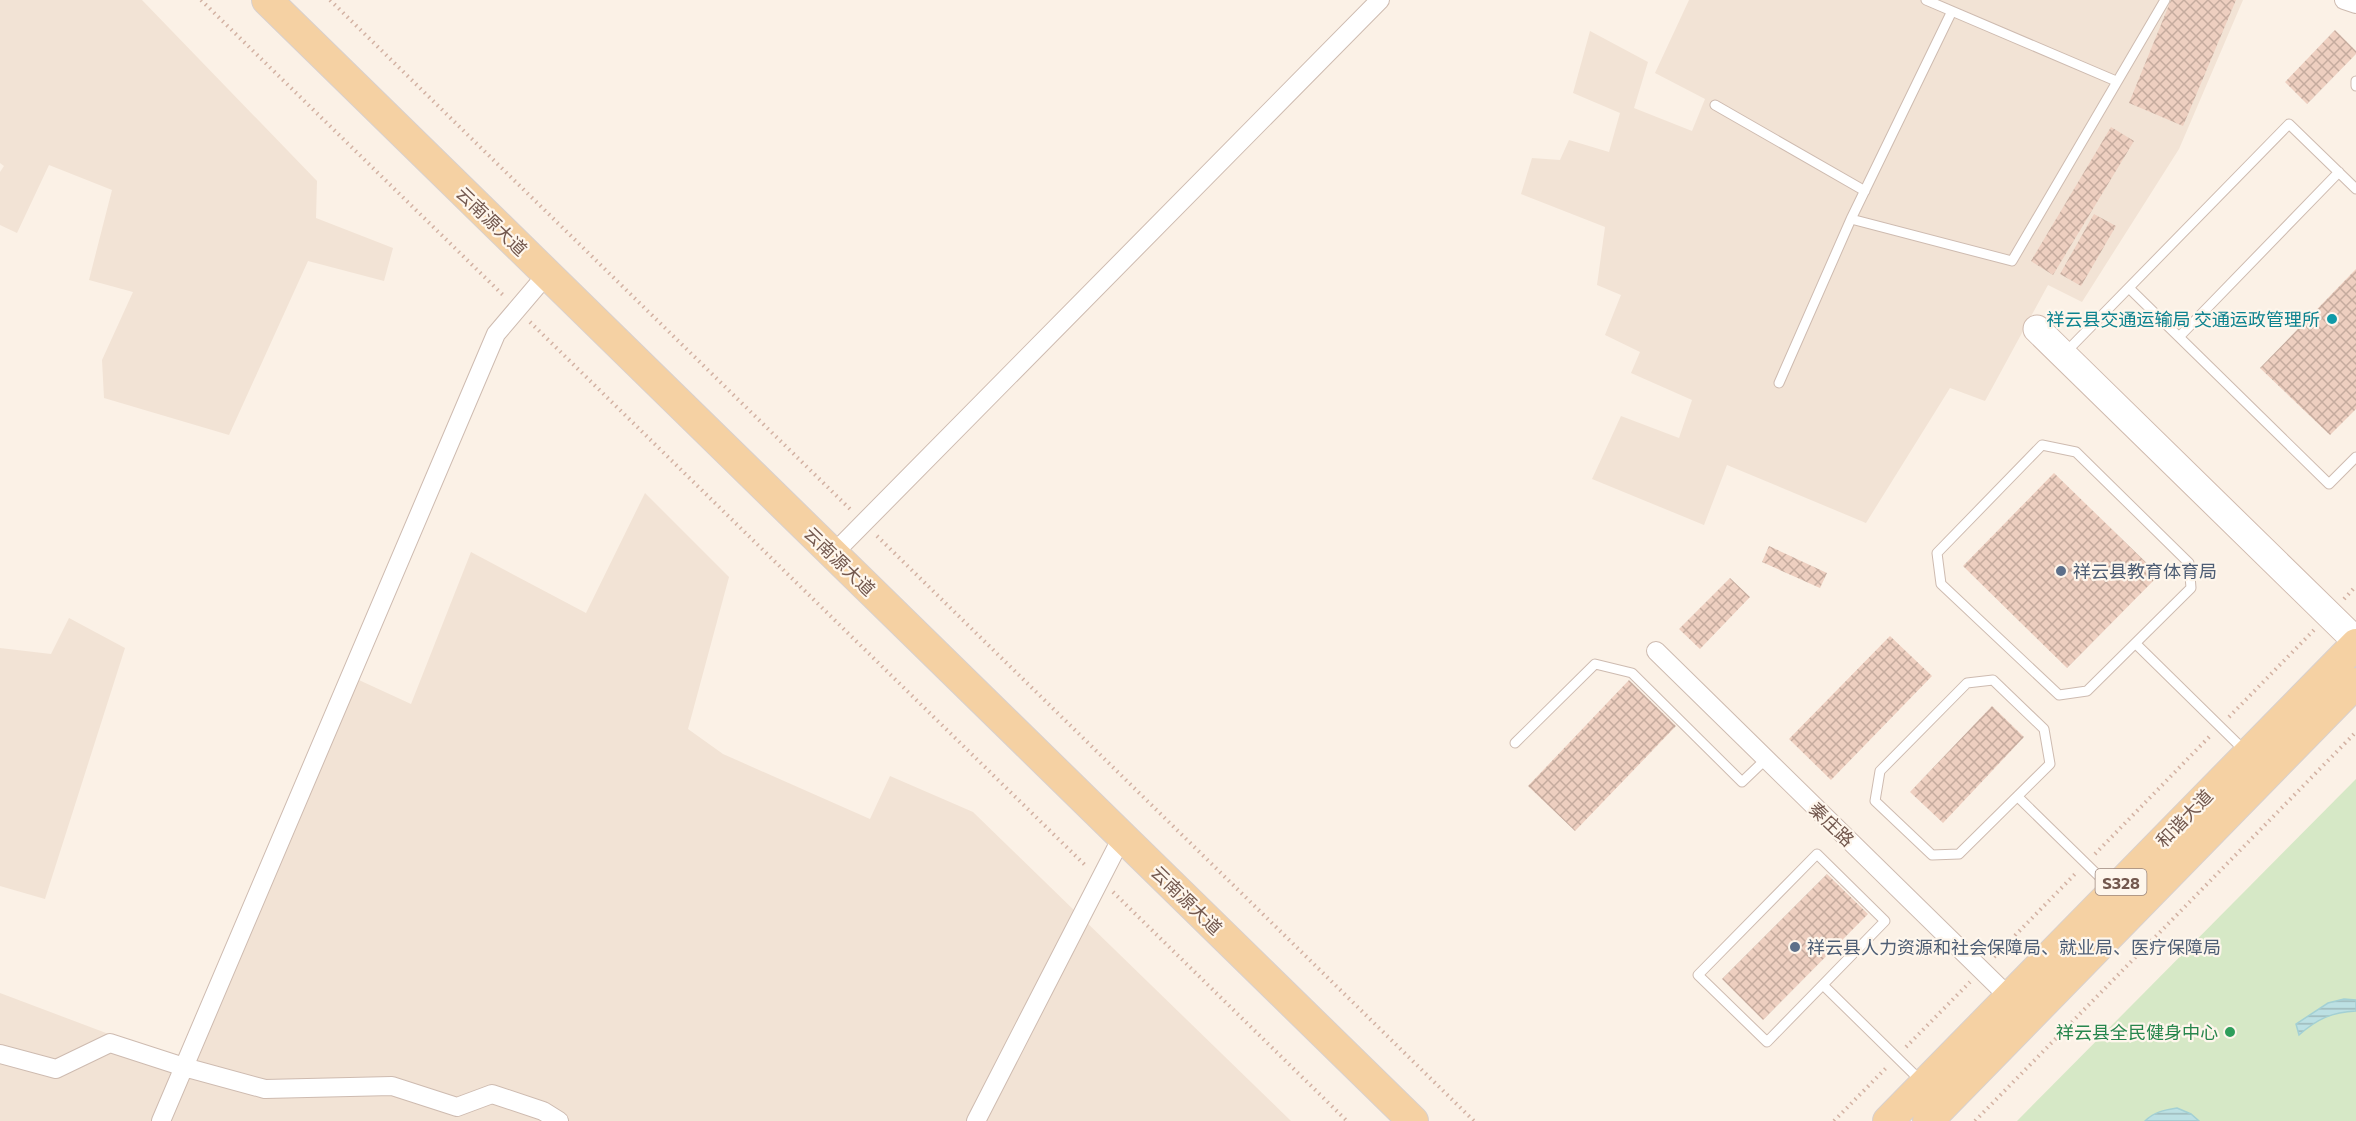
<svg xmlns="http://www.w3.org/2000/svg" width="2356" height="1121" font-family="Commissioner,'Noto Sans SC',sans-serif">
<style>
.residential{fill:#f2e3d5}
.garden{fill:#d6e8c6}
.water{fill:url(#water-rules);stroke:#a3d0d4;stroke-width:1.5}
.building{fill:url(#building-cross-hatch)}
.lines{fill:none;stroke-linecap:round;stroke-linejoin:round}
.lane-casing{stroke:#cebbb0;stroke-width:11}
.street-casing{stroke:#cebbb0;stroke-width:20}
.secondary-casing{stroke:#d0baae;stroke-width:29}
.primary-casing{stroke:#d8d0cd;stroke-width:32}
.path{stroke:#d3b2a3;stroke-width:4;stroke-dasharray:1.5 4.5;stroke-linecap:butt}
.lane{stroke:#fff;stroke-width:9}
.street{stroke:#fff;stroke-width:18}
.secondary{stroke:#fff;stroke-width:27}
.primary{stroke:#f5d1a3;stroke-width:30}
.culture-dot{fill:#0f9aa8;stroke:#fef6ec;stroke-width:2}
.service-dot{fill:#5c6f8a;stroke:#fef6ec;stroke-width:2}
.leisure-dot{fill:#2e9e5b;stroke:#fef6ec;stroke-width:2}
.labels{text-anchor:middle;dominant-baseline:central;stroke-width:4.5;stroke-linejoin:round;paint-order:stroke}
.shield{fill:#fef6ec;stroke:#9c877d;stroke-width:1.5}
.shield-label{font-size:16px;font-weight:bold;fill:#72574d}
.street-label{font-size:18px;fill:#72574d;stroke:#fef6ec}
.culture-label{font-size:18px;fill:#0d838f;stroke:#fef6ec;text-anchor:end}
.service-label{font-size:18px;fill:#4e5e75;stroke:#fef6ec;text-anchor:start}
.leisure-label{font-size:18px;fill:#27864d;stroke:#fef6ec;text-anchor:end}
</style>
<defs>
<pattern id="water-rules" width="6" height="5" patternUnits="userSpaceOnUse" patternTransform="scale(1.5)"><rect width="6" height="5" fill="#bce0e3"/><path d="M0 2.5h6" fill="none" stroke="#9db8ba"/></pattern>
<pattern id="building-cross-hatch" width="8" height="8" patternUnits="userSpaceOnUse" patternTransform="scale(1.5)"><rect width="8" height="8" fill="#eecfc0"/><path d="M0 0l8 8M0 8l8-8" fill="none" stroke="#c5ab9e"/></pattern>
</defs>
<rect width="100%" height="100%" fill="#fbf1e6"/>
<!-- residential -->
<path class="residential" d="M0,0H142L317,181L316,218L393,248L384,281L308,261L229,435L104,398L102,360L133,292L89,280L112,190L49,165L17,233L0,225V172L4,166L0,163Z
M1689,0H2243L2179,149L2082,302L2048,285L1985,401L1950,388L1866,523L1727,465L1704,525L1592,479L1621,416L1679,438L1692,400L1631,373L1640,352L1605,335L1621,295L1597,285L1605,227L1521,194L1532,158L1560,160L1569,140L1609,152L1620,113L1573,93L1590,31L1648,62L1634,108L1692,131L1705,99L1655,73Z
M645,493L729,577L688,729L723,754L870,819L890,776L973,812L1291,1121H0V993L183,1062L348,675L411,704L471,552L586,613Z
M69,618L125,648L45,899L0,886V648L51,654Z"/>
<!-- garden -->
<path class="garden" d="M2356,779V1121H2017Z"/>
<!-- water -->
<path class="water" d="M2344,999L2356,1000V1011C2332,1012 2317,1019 2299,1035L2296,1024L2328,1003Z
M2177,1108L2191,1114L2199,1121H2145C2154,1112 2164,1110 2177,1108Z"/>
<!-- building -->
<path class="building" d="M2171,0H2236L2183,126L2129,103Z
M2335,30L2356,51V54L2307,104L2285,82Z
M2111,127L2134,141L2053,275L2031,261Z
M2094,214L2116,226L2081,286L2060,274Z
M2356,269V409L2330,435L2260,368Z
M2054,473L2159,575L2067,668L1963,566Z
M1769,546L1827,573L1820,588L1762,562Z
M1730,578L1750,597L1700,649L1679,629Z
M1890,636L1932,676L1831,780L1789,739Z
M1629,680L1676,726L1575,831L1528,786Z
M1992,706L2024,737L1943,823L1910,792Z
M1827,874L1868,914L1763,1020L1722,979Z"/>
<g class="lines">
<defs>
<path id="lane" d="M1926,0L2116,81
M2356,81V86
M1715,105L1865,191
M1851,219L2012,261L2165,0
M2129,288L2329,484L2356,457
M2179,337L2339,172
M2065,353L2289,124L2356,189
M1779,383L1851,219L1952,11
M2042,445L2076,452L2189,563L2191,588L2087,691L2059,695L1941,584L1937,553Z
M2136,644L2246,752
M1993,680L2044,729L2050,764L1959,854L1932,855L1875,801L1880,771L1967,683Z
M1515,743L1595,664L1632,673L1742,782L1766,759
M2018,797L2111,888
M1817,854L1885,921L1767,1042L1698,975Z
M1823,985L1922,1082"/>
<path id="street" d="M2344,0L2356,4
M833,554L1380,0
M1656,651L2009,997
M0,1054L56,1069L110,1043L184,1067L265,1089L392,1086L457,1107L492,1094L543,1111L559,1121
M161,1121L496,334L547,274
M976,1121L1122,837"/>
<path id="secondary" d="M2037,329L2356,641"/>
<path id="primary" d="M267,0L1413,1121
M1888,1121L2356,644
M1928,1121L2356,683"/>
</defs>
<!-- lane casing -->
<use href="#lane" class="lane-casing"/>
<!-- street casing -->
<use href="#street" class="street-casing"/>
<!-- secondary casing -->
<use href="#secondary" class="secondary-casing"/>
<!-- primary casing -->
<use href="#primary" class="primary-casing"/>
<!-- path -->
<path class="path" d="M201,0L505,297
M330,0L851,510
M530,322L1086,866
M877,536L1474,1121
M2344,599L2356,586
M2229,717L2314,630
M2095,854L2211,735
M1113,892L1347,1121
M1994,957L2077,872
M1906,1047L1970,982
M1834,1121L1888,1066
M1975,1121L2356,732"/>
<!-- lane -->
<use href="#lane" class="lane"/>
<!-- street -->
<use href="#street" class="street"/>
<!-- secondary -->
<use href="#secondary" class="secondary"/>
<!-- primary -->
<use href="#primary" class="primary"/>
</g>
<!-- markers -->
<circle class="culture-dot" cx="2332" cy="319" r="6"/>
<g class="service-dot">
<circle cx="2061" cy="571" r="6"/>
<circle cx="1795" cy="947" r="6"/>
</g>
<circle class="leisure-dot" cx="2230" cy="1032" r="6"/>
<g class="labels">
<!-- shield labels -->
<rect class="shield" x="2095.5" y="869" width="51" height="26" rx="4.5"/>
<g class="shield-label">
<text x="2121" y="882">S328</text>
</g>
<!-- street labels -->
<g class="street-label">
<text transform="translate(492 221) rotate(44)">云南源大道</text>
<text transform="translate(840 561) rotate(44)">云南源大道</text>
<text transform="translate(2184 818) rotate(-46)">和谐大道</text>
<text transform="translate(1832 824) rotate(44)">秦庄路</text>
<text transform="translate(1187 900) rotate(44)">云南源大道</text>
</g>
<!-- culture labels -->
<g class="culture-label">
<text x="2320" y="319">祥云县交通运输局 交通运政管理所</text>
</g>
<!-- service labels -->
<g class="service-label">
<text x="2073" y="571">祥云县教育体育局</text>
<text x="1807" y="947">祥云县人力资源和社会保障局、就业局、医疗保障局</text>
</g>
<!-- leisure labels -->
<g class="leisure-label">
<text x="2218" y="1032">祥云县全民健身中心</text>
</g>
</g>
</svg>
